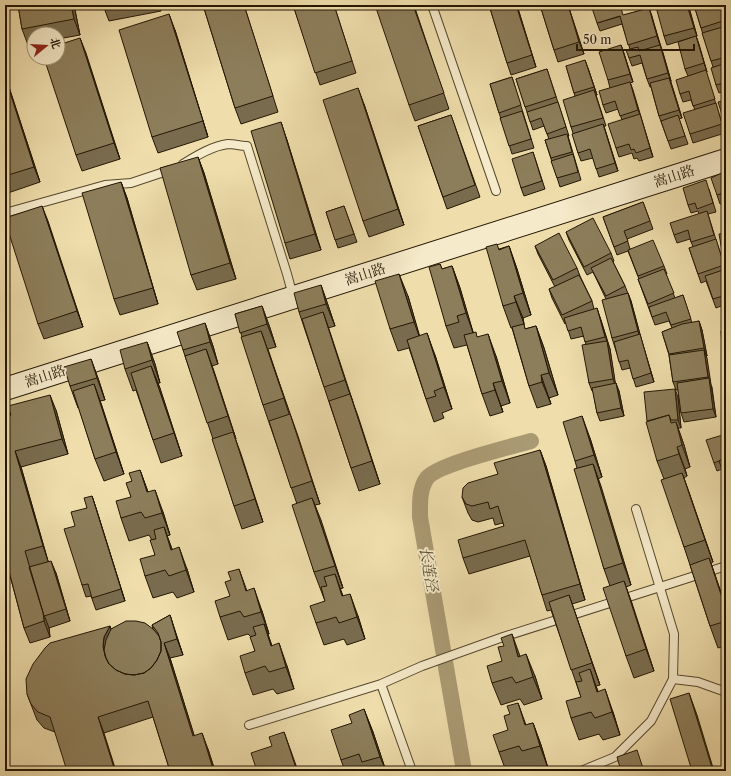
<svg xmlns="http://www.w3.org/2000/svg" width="731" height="776" font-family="'Libre Caslon Text','Noto Serif SC',serif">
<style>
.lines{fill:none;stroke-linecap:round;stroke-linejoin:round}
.canal{stroke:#aa9a73;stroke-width:16}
.lane-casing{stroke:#56482d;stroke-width:10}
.secondary-casing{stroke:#231603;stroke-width:24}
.lane{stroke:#f5eac9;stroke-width:8}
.secondary{stroke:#f5eac9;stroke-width:22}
.wall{fill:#796c4e;stroke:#231603}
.shaded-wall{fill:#635840;stroke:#231603}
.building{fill:#8d7e5b;stroke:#231603}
.labels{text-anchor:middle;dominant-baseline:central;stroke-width:4;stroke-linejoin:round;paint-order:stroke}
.street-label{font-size:14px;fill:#231603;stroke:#f5eac9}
.water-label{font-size:15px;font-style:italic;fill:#594b30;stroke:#f5eac9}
</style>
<rect width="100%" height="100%" fill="#efdeac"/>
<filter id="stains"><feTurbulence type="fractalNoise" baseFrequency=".005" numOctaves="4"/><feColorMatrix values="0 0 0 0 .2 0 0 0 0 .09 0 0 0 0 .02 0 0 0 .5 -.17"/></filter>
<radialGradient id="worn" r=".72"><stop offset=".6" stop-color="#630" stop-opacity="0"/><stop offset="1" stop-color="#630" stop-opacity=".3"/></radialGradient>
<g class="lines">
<!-- canal -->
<path class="canal" d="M464,771L420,517C420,504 419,489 427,478C438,464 511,447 531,441"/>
<defs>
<path id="lane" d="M432,5L496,191
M183,164C196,156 212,146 228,144C234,144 241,146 247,146L287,274L293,296
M5,213L105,185L131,183L170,170
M673,679L698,682L726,692
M381,684L412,771
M249,725L381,684L422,666L503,637L726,566
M581,771L615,757L651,721L673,679L674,634L636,509"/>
<path id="secondary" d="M5,389L726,160"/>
</defs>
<!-- lane casing -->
<use href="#lane" class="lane-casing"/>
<!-- secondary casing -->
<use href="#secondary" class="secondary-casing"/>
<!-- lane -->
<use href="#lane" class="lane"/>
<!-- secondary -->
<use href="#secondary" class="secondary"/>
</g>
<!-- wall -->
<path class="wall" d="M18,5H74L80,35L58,39V34H34V44L28,45L22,29Z
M103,5H160L161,11L109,21Z
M203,5H244L278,112L241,124L235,108Z
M293,5H334L356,73L320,85Z
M414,5L449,109L415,121L409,105Z
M480,5H517L536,67L511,75L507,63L489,5L481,8Z
M540,5H568L584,54L558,62L554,50Z
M645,5H653L645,7Z
M665,5H688L697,36L667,45L664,36Z
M694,5H726V94L725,91L719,93L716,85L713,67Z
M649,8L663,53L671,81V82L682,118L679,119L688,144L671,149L659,116L651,87H650L647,79L642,63L632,66L629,58L630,49L622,24L600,31L597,23Z
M175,30L208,137L158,153L152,137Z
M696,36L707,72H706L725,133L693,143L690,134L695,110L691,100L683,102L680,94L688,76L685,69Z
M80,38L120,159L82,171L76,155Z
M621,45L633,82L630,83L653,157L639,161L637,158L634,159L632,153L619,157L616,148L622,120L618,109L606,113L603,105L610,88L608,80Z
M566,66L588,68L597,95H596L606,126H604L618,171L599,177L593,158L581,161L578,153L573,133L571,127L575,96Z
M547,69L569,136H568L581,180L560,187L545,140L549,139L544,126L533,130L516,79Z
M5,75L40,182L5,194Z
M512,77L534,148L512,154L490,84Z
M364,104L404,225L369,237L363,221Z
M451,115L480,197L447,209L418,126Z
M286,137L321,250L290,259L285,243Z
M533,152L545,189L524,196L521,188Z
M198,157L204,173L236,279L197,290L191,275Z
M726,171V202L720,204L717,195Z
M121,182L127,198L158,304L120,315L114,299Z
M709,189L716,212L708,214L717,243L726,269V306V304L716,308L706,281L701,283L689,248L693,247L690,239L677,243L674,235L699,214L698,211L691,213L688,205Z
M643,202L653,229L627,239L630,249L664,266L667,274H666L675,298L683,295L692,323L699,321L702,330L707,356L706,357L710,383L712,387L716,417L684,422L681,413L678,390H676L673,382L669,355L662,332L672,328L669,321L655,325L638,279H639L628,251L617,255L603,217Z
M42,206L83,327L44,339L38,324Z
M344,206L357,242L338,248L326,212Z
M566,232L611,253L614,261L613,262L625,286L631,301L641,338L654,382L636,387L630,368L622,370L612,338L606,299L593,272L587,275L569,240Z
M726,233V259H725L722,251Z
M509,246L517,269L531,315L523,318L524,324V325L525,329L536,326L544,348L558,395L549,398L551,404L537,408L529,386L512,328H511L503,306L499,249Z
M535,246L577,268L580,276L592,301L594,309L600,317L610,349L615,383L619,391L624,416L600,421L597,413L593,391H592L589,383L586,345L584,336L571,339L566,323L565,324L552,298L549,289L555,287L538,254Z
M440,264L442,269L452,266L460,288L473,333L496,356L510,403L501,406L503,412L490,416L482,394L467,345L454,348L446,326Z
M321,285L329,308L335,326L328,328L380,484L359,491L351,468L299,312Z
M408,296L419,335L435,355L452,409L442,413L444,418L434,422L426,399L409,348L398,351L390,329Z
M262,306L270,328L276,347L268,349L320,504L315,505L343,588L340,589L343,596L358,616L365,639L347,645L344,639L324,645L316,623L325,601L314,572L297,504L263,405L235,314Z
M205,323L213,346L218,364L212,366L236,439H235L263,522L242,529L234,506L213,439L183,350Z
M726,330V395L725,367L723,361Z
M5,336L9,350L5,351Z
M147,342L155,364L160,383H158L182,456L161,463L153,440L136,390L133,391L125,369Z
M91,359L99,381L105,400L100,401L124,474L104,481L95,459L79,408H78L70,386Z
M678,397L681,428H678L684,445L690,467L685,469L687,476L684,478L713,562L711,563L726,607V646L718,648L710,626L690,565L684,547L664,479L657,461Z
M56,410L68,454L21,467L48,561L56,573L70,621L49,628L50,637L30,643L24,628L9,572L5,573V417L11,415Z
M726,434L722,469L717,471L714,463Z
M590,438L602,477L598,479L631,585L626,587L654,671L634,678L626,656L610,586L604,569L577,468L575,461Z
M540,450L546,466L585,600L572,604L600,685L596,686L598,691L613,712L620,735L603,740L599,734L579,740L571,718L581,697L551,610L547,611L542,595L530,556L469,574L463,558L504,526L503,523L495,525L493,518L478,522L472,520L468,513L462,497L498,474Z
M140,470L148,492L163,512L170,535L167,536L172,549L187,569L194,592L177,598L173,592L153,598L145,576L155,555L152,540L149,535L129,541L121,518L131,497L132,481Z
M92,496L96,508L125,601L96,610L91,596L86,597L82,585L75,526L87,508Z
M247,591L262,611L269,634H268L272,646L287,666L294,689L277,694L273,689L253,695L245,673L255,651L251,637L248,634L228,640L220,617Z
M170,615L183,655L170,658L194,735L208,749L215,771H170L153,717L104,733L55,732L44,728L37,720L27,694L110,626L111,629H153L152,625Z
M520,656L535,676L542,699L524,705L520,699L501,705L492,683Z
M364,710L373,732L386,771H345L341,760L352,723Z
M533,723L541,745L548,768L538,771H529L527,768L516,771H506L499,752L526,725Z"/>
<!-- shaded-wall -->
<path class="shaded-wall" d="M71,5H74L80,35L74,19Z
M516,5L518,9L536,67L532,55Z
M568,5L584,54L579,42Z
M687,5L689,7L697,36L694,28Z
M649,8L652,16L660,45L657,36Z
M169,14L175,30L208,137L203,121Z
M696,36L699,44L707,72L704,63Z
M80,38L86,53L120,159L114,143Z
M621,45L624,53L633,82L630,74Z
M660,45L663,53L671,81L668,73Z
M585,60L588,68L597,95L594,87Z
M5,75L40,182L34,167Z
M669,78L672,86L682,118L679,110Z
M630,82L633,90L653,157L650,148Z
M358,88L364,104L404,225L398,209Z
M281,122L286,137L321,250L315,234Z
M603,124L606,133L618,171L615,163Z
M198,157L204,173L236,279L230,263Z
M121,182L127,198L158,304L153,288Z
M42,206L48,221L83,327L77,311Z
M509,246L517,269L531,315L523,293Z
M452,266L460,288L474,335L466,313Z
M399,274L408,296L422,344L414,322Z
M321,285L329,308L335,326L326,304Z
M628,293L631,301L641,338L654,382L638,331Z
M514,296L523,318L524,324L516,302Z
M262,306L270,328L276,347L267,324Z
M597,308L610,349L616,387L613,379L607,342Z
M323,312L331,335L353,402L345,380Z
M699,321L702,330L707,356L704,348Z
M205,323L213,346L218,364L210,342Z
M536,326L544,348L558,395L549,373Z
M261,331L298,436L320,504L312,481Z
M427,333L435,355L452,409L444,387Z
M488,334L496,356L510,403L502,381Z
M147,342L155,364L160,383L152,360Z
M206,349L214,371L236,439L228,416Z
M704,350L707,358L716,417L713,409Z
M91,359L99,381L105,400L97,378Z
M151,366L160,388L182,456L174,433Z
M541,375L549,398L551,404L542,382Z
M493,383L501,406L503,412L495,390Z
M616,383L619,391L624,416L621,408Z
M94,384L102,406L124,474L116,452Z
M675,389L678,397L681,428L678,420Z
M350,394L358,416L380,484L372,461Z
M50,395L56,410L68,454L62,439Z
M582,416L590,438L602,477L594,455Z
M676,422L684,445L690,467L682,445Z
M233,432L241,454L263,522L255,499Z
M677,447L685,469L687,476L679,454Z
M540,450L546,466L585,600L580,584Z
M15,451L21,467L48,561L43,546Z
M593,464L601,486L631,585L623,563Z
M140,470L148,492H147Z
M682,473L690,495L713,562L705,540Z
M155,490L163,512L170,535L162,513Z
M92,496L96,508L125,601L121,589Z
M312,498L321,520L343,588L335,566Z
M164,527L172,549L171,550Z
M179,547L187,569L194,592L186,570Z
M709,558L717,581L726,607V610Z
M51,561L56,573L70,621L66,609Z
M239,569L247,591H246Z
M335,574L343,596H342Z
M624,581L632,603L654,671L646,649Z
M254,588L262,611L269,634L261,612Z
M350,594L358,616L365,639L357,617Z
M569,595L577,618L600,685L592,663Z
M43,612L49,628L50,637L44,621Z
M170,615L175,631L183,655L177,639Z
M264,624L272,646H271Z
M110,626L115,642L109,662L105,656L103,646L104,637Z
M512,634L520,656L518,657Z
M164,643L170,658L199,751L193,736Z
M279,643L287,666L294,689L286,667Z
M526,654L535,676L542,699L533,677Z
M590,669L598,692H597Z
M605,689L613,712L620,735L612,712Z
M689,693L697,715L714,771H713Z
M518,703L526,725H525Z
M364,709L373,732L386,771L380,757Z
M98,717L104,733L116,771H115Z
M533,723L541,745L548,768L540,746Z
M284,732L292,754L298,771H297Z
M202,733L208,749L215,771H214Z"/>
<!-- building -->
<path class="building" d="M18,5H71L74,19L22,29Z
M203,5H244L273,96L235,108Z
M293,5H334L352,61L315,73Z
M375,5H413L444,93L409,105Z
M489,5H516L532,55L507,63Z
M540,5H568L579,42L554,50Z
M591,5H620L623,15L649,8L657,36L628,45L620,16L597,23Z
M665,5H687L694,28L664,36L656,7Z
M694,5H726V20L701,28Z
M169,14L203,121L152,137L119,30Z
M726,26V57L711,61L702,33Z
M696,36L704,63L685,69L678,42Z
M80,38L114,143L76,155L44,58H58V45Z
M621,45L630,74L608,80L599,52Z
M660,45L668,73L647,79L640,55L629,58L626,50L638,47L639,51Z
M585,60L594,87L574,93L566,66Z
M726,63V94L723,83L716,85L711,68Z
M547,69L556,97L525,107L516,79Z
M706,70L715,99L693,106L689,91L680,94L676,80Z
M5,77L34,167L5,176Z
M512,77L521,105L499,113L490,84Z
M669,78L679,110L659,116L650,83Z
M630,82L638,110L620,116L615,101L603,105L599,91Z
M358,88L398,209L363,221L323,100Z
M594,90L603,118L571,127L563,100Z
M726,100V124H725L718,102Z
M558,102L566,127L547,134L541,118L530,122L527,112Z
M716,103L722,124L690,134L683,113Z
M522,111L531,139L509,146L500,118Z
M640,114L650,148L636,153L634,149L631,150L629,144L616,148L608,124Z
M451,115L475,185L443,197L418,126Z
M678,115L685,136L668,141L661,121Z
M281,122L315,234L285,243L251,131Z
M603,124L615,163L596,169L590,149L578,153L572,134Z
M567,134L572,152L551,158L545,140Z
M533,152L542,181L521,188L512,159Z
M573,154L578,172L557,178L551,161Z
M198,157L230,263L191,275L160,168Z
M726,171V192L717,195L711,178Z
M706,180L713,203L697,209L695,203L688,205L683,188Z
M121,182L153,288L114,299L82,193Z
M643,202L650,221L624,231L628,241L614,247L603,217Z
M42,206L77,311L38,324L5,221V218Z
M344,206L354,234L335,240L326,212Z
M707,211L714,235L691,242L688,230L674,235L670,223Z
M593,218L611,253L584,267L566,232Z
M559,233L577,268L553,280L535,246Z
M726,233V250L722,251L719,234Z
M716,239L724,265L698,274L689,248Z
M653,240L664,266L638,276L628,250Z
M497,244L499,250L509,246L523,293L514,296L516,302L503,306L486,247Z
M611,258L625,286L606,296L591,268Z
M440,264L442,269L452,266L466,313L457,316L459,322L446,326L429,267Z
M664,269L674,293L648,304L638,279Z
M726,269V295L713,299L705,276Z
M399,274L414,322L390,329L375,281Z
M579,275L592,301L562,315L549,289Z
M321,285L326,304L299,312L294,293Z
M628,293L638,331L612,338L602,300Z
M683,295L691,319L671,325L666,312L652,317L649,307Z
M726,298V306L724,299Z
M262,306L267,324L240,333L235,314Z
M597,308L605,337L585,342L581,327L568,331L564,318Z
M323,312L345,380L324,387L302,319Z
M699,321L704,348L669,354L662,332L682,324Z
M205,323L210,342L183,350L177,332Z
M524,324L525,329L536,326L549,373L541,375L542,382L529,386L512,327Z
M726,330V361H723L721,331Z
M261,331L284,398L263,405L241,337Z
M476,332L477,337L488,334L502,381L493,383L495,390L482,394L464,335Z
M427,333L444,387L434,391L436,396L426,399L407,340Z
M640,334L651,373L633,379L628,360L619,362L614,342Z
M607,341L613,379L589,383L582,345Z
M147,342L152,360L125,369L120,350Z
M206,349L228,416L207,423L185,356Z
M704,350L708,377L673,382L669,355Z
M91,359L97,378L70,386L64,367Z
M151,366L174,433L153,440L131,373Z
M725,366H726V395Z
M709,378L713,409L681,413L677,383Z
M616,383L621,408L597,413L592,388Z
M94,384L116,452L95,459L73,391Z
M675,389L678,420H671L669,415L647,421L644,392Z
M350,394L372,461L351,468L329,401Z
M50,395L62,439L15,451L43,546L25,551L43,612L44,621L24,628L5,556V417L11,415L8,406Z
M290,414L312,481L291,488L269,421Z
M669,415L671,423L676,422L682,445L677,447L679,454L657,461L646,422Z
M582,416L594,455L575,461L563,422Z
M233,432L255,499L234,506L212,439Z
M726,434V458L714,463L706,440Z
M540,450L580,584L542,595L525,540L463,558L458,540L504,526L498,506L490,509L488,502L472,506L466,504L462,497L463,488L468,483L498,474L494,463Z
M726,458V481L719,461Z
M593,464L623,563L604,569L574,469Z
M140,470L147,492L155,490L162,513L145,518L141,512L121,518L116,501L131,497L126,483L132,481L129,473Z
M682,473L705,540L684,547L661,480Z
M92,496L121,589L92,598L88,584L82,585L64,529L75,526L71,512L87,508L84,498Z
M312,498L335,566L314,572L292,505Z
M164,527L171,550L179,547L186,570L169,576L165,570L145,576L140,559L155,555L150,540L156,539L154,530Z
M709,558L726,610V621L710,626L690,565Z
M51,561L66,609L44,616L29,567Z
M239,569L246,591L254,588L261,612L244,617L240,611L220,617L215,601L230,596L225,582L231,580L228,572Z
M335,574L342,596L350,594L357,617L339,623L336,617L316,623L310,606L325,601L321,587L327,586L324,577Z
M624,581L646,649L626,656L603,588Z
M569,595L592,663L571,670L549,602Z
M170,615L177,639L164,643L193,736L202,733L213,769L206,771H170L148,701L98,717L115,771H67L50,717L38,712L31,704L27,694L26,679L33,664L45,648L50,643L110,626L104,637L103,646L105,656L109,664L116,670L125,674L134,675L144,673L151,668L157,660L161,651V642L158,633L152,625Z
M126,621H136L145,623L153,629L159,636L161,642V651L157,660L151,668L144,673L134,675L125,674L116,670L109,664L106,658L104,650L106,640L111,629Z
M264,624L271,646L279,643L286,667L269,672L265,666L245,673L240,656L255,651L250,637L256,635L253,627Z
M512,634L518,657L526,654L533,677L516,683L512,677L492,683L487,666L502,661L498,647L504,646L501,638Z
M590,669L597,692L605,689L612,712L595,718L591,712L571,718L566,701L581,697L576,682L582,681L579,673Z
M689,693L713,771H692L670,699Z
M518,703L525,725L533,723L540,746L522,751L519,746L499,752L493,735L508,730L504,716L510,714L507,706Z
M364,709L380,757L362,762L359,754L341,760L331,730L352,723L349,715Z
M284,732L297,771H257L251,753L272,746L269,737Z
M637,750L644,771H621L617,757Z
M579,767L580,771H565Z"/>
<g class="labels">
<!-- street labels -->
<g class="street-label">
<text transform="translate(674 176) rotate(-18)">嵩山路</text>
<text transform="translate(365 274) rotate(-18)">嵩山路</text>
<text transform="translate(45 376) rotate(-18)">嵩山路</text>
</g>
<!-- water labels -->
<g class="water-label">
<text transform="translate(429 569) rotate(80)">长莲泾</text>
</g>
</g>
<!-- margin -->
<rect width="731" height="776" fill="none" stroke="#efdeac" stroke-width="20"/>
<rect x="6" y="6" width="719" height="764" fill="none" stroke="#231603" stroke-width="2"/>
<rect x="10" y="10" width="711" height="756" fill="none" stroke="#231603"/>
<!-- north arrow -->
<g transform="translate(46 46) rotate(72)"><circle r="19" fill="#f5eac9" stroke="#a1957a"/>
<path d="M0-3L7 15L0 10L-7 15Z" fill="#8f2418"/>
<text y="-6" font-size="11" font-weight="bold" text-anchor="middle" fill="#231603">北</text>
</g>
<!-- scale -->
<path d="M577 44v6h117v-6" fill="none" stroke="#231603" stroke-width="2"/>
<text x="583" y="44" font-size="12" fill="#231603" stroke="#f5eac9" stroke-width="3" paint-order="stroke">50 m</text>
<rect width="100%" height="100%" filter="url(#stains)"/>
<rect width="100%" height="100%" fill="url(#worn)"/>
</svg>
